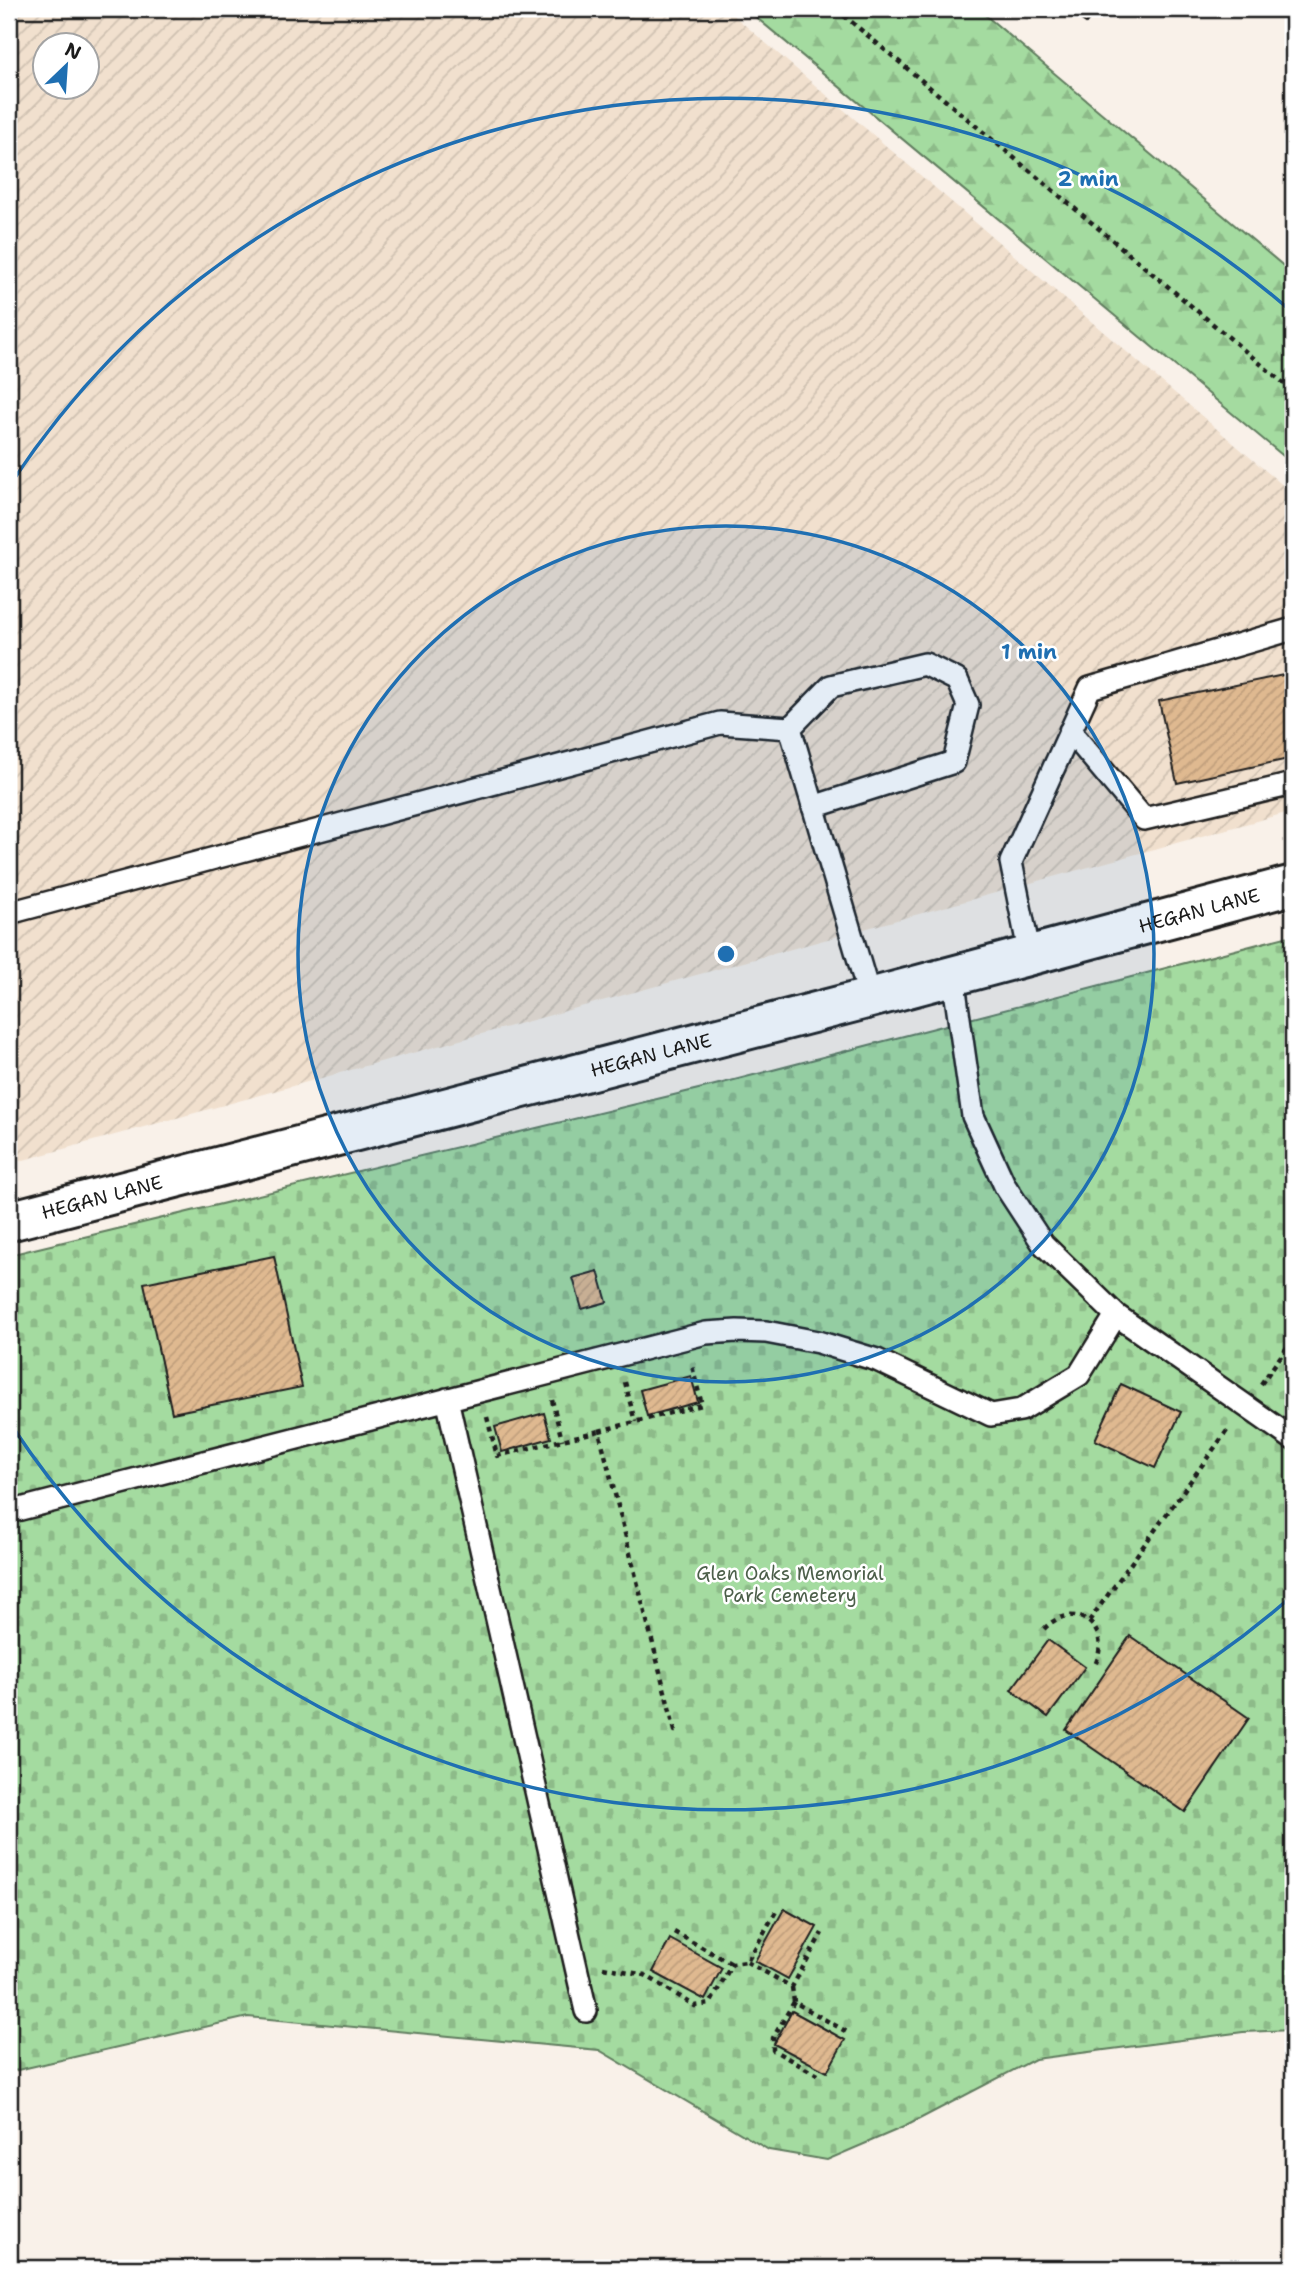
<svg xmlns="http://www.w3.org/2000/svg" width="1302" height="2277" font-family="'Shantell Sans',sans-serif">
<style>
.industrial{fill:url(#industrial-furrows);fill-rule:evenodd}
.forest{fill:url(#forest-firs);stroke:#607c5e;stroke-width:2}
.cemetery{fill:url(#cemetery-stones);stroke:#607c5e;stroke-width:2}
.building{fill:url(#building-hatch);stroke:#1c1c1c;stroke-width:2}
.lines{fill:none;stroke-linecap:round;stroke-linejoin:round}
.lane-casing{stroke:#1c1c1c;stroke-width:26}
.secondary-casing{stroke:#1c1c1c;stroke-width:44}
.path{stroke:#1c1c1c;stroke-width:4.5;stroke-dasharray:5 5;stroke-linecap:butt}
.lane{stroke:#fff;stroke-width:21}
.secondary{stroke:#fff;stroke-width:38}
.ring{fill:none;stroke:#1f6fb2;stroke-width:3.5}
.labels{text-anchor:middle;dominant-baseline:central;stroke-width:5;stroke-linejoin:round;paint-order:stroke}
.street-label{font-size:19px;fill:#1c1c1c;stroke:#fff}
.park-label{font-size:19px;fill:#4c5f4a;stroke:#fff}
.centre{fill:#1f6fb2;stroke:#fff;stroke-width:3.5}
.ring-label{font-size:21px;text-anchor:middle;font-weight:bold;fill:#1f6fb2;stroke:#fff;stroke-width:5;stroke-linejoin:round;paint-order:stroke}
</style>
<defs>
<pattern id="industrial-furrows" width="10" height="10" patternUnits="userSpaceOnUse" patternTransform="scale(1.75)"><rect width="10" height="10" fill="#f1e0ce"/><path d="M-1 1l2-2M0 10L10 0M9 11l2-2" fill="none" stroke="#cec0b0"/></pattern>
<pattern id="forest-firs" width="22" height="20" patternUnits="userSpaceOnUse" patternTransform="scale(1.75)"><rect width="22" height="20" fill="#a4dba0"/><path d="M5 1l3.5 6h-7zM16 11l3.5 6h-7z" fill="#8dbb89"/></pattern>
<pattern id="cemetery-stones" width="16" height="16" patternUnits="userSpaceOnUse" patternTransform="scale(1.75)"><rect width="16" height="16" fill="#a4dba0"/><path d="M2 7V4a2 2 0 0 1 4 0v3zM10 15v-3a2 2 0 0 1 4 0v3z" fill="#8dbb89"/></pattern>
<pattern id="building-hatch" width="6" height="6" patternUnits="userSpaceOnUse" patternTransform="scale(1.75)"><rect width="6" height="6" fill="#dfb990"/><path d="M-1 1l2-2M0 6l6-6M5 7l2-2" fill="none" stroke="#bf9e7c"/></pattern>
</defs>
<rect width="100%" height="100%" fill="#f9f1e9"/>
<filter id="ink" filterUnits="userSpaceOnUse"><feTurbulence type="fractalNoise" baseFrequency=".0143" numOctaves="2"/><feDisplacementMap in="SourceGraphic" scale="14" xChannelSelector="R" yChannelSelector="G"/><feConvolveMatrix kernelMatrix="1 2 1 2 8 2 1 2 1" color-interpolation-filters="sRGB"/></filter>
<g filter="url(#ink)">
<!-- industrial -->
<path class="industrial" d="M9,9H726L1293,494V811L9,1164ZM46,46H88V88H46Z"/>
<!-- forest -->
<path class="forest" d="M746,9H978L1293,274V464Z"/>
<!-- cemetery -->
<path class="cemetery" d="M1293,935V2030L1243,2032L1035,2059L906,2126L827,2160L769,2150L599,2050L248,2017L9,2072V1255L711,1086Z"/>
<!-- building -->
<path class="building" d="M1066,9H1096L1086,23Z
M1293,673V758L1177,783L1159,701Z
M274,1256L302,1387L172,1413L144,1283Z
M598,1271L607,1302L582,1309L573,1278Z
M691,1376L698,1402L647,1416L640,1390Z
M1121,1384L1181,1412L1155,1468L1095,1440Z
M544,1413L551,1438L502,1452L495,1427Z
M1130,1636L1249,1718L1185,1812L1066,1730Z
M1048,1640L1085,1667L1048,1717L1011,1690Z
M784,1909L817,1927L788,1979L755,1961Z
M670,1939L722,1968L705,2000L653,1972Z
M792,2011L845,2040L827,2072L774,2044Z"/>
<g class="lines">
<defs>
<path id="lane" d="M790,728L831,686L925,664L957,680L968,705L954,762L813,807
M1070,731L1144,819L1293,784
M9,913L720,723L790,728L870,998
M1030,956L1011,862L1090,688L1293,629
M953,976L973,1116L1005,1186L1043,1244L1116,1315L1293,1439
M447,1399L586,2011
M9,1512L706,1333L737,1331L766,1332L818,1342L877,1360L991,1415L1021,1410L1079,1375L1116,1315"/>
<g id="secondary">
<path id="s1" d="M9,1221L870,998L1293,885"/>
</g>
</defs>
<!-- lane casing -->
<use href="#lane" class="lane-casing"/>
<!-- secondary casing -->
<use href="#secondary" class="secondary-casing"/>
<!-- path -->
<path class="path" d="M836,9L1293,391
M625,1382L635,1422
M1261,1384L1293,1339
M552,1400L562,1440
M487,1417L497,1456L599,1431L675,1731L678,1730
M599,1431L702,1405L692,1366
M1089,1621L1229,1428
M1044,1629C1074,1598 1113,1626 1095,1665
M674,1932L732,1964
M747,1962L792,1987L822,1933
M603,1967L645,1975L695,2006L710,2004L732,1964L747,1962L778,1908
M792,1987L794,2002L847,2032
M794,2002L773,2038V2050L817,2075"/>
<!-- lane -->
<use href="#lane" class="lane"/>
<!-- secondary -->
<use href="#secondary" class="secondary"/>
</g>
</g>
<!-- distance rings -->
<circle cx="726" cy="954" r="428" fill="#1f6fb2" fill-opacity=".12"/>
<g class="ring">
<circle cx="726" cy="954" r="428"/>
<path d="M1293 1595A856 856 0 0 1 12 1426M12 482A856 856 0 0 1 1293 313"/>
</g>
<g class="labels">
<!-- street labels -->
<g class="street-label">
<text stroke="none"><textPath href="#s1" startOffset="1230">HEGAN LANE</textPath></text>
<text stroke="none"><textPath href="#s1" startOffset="663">HEGAN LANE</textPath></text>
<text stroke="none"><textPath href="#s1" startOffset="96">HEGAN LANE</textPath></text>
</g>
<!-- park labels -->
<g class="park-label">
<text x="790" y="1573">Glen Oaks Memorial<tspan x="790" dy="22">Park Cemetery</tspan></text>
</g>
</g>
<circle cx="726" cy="954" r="10" class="centre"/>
<g class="ring-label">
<text x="1088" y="186">2 min</text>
<text x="1029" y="659">1 min</text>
</g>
<!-- margin -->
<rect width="1302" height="2277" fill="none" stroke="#fff" stroke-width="35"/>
<rect x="18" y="18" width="1267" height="2242" fill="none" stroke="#1c1c1c" stroke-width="2.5" filter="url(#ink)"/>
<!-- north arrow -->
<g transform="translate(66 66) rotate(25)"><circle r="33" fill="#ffffff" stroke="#a4a4a4" stroke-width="2"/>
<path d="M0-5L12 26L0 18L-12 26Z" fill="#1f6fb2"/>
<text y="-10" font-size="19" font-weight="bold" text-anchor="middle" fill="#1c1c1c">N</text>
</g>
</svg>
